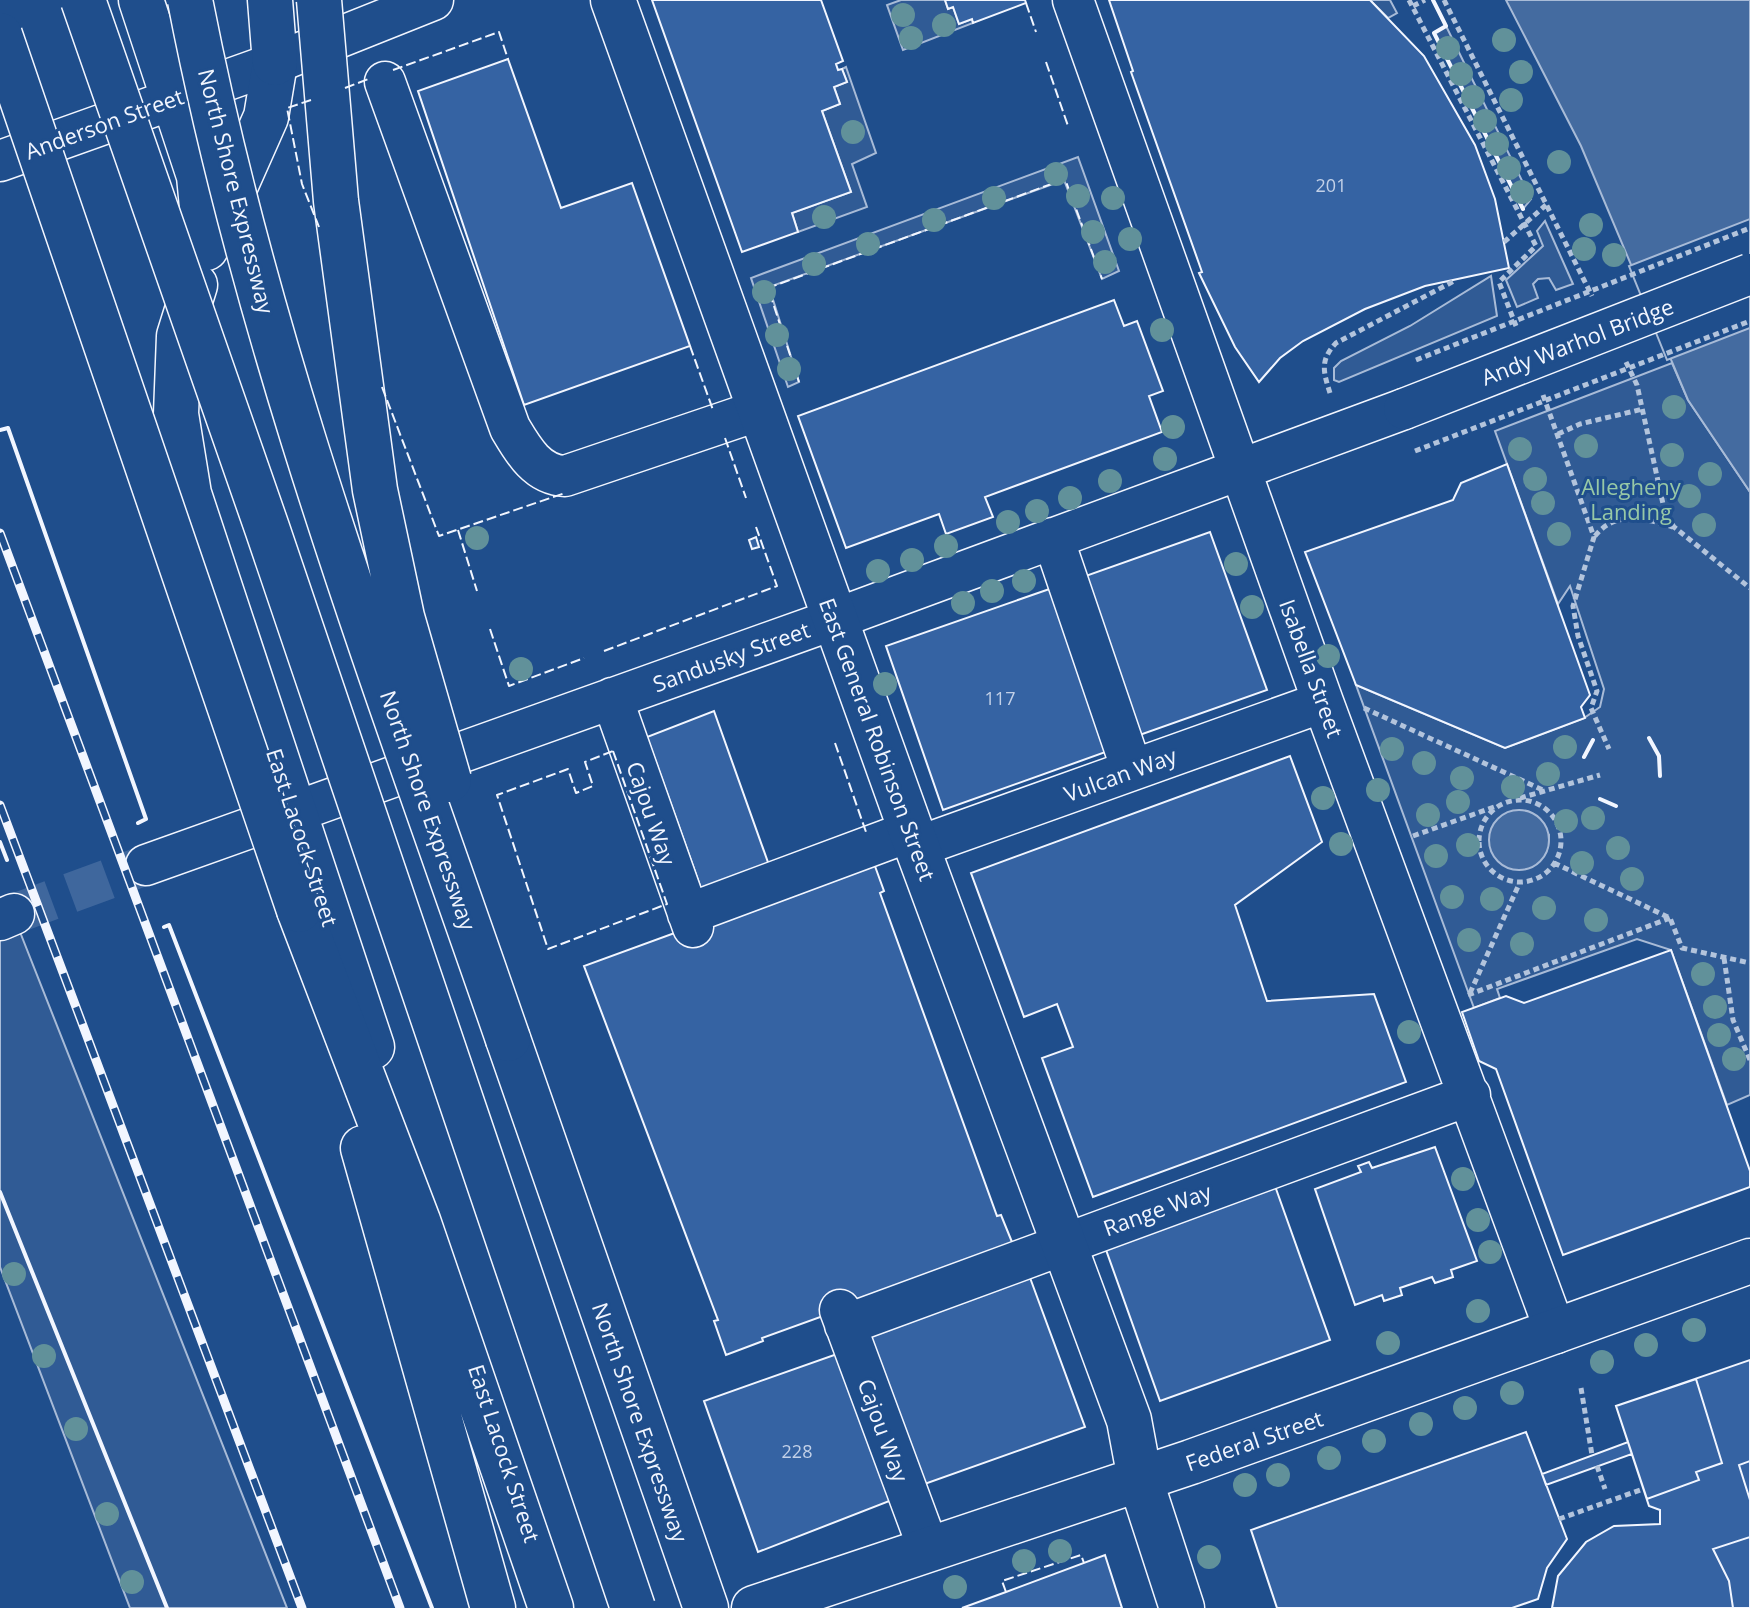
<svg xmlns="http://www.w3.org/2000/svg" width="1750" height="1608" font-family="'Open Sans',sans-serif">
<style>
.green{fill:#305b95;stroke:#a8bbd7;stroke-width:2;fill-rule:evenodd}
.water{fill:#446ba0;stroke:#a8bbd7;stroke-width:2}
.pier{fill:#1f4e8c;stroke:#a8bbd7;stroke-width:2}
.building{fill:#3563a3;stroke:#f2f6ff;stroke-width:2}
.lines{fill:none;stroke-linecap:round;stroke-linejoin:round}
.minor-tunnel{stroke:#3f679d;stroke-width:40;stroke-dasharray:40 20;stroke-linecap:butt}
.minor-casing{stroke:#f2f6ff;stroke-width:43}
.major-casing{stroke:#f2f6ff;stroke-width:47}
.highway-casing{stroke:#f2f6ff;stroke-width:47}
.path{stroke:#b3c4dc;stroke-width:5;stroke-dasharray:6 4;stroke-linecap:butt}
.minor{stroke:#1f4e8c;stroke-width:40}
.major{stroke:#1f4e8c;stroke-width:44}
.highway{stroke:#1f4e8c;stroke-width:44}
.rail-casing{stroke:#f2f6ff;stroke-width:9}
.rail{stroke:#1f4e8c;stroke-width:6;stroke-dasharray:18;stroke-linecap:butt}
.minor-bridge-casing{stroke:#f2f6ff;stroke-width:43;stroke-linecap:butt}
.highway-bridge-casing{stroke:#f2f6ff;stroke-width:47;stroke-linecap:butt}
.path-bridge{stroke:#b3c4dc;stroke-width:5;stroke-dasharray:6 4;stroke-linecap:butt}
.minor-bridge{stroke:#1f4e8c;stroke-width:40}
.highway-bridge{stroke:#1f4e8c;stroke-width:44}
.fence{stroke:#f2f6ff;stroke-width:2;stroke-dasharray:10 4;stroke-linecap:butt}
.wall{stroke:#f2f6ff;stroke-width:4}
.tree{fill:#61919a}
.labels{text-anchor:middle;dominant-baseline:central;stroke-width:6;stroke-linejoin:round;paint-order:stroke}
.number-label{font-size:18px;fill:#c3d1e8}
.street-label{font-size:22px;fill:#f2f6ff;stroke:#1f4e8c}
.park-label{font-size:22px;fill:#97c8a6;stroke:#1f4e8c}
</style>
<rect width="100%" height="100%" fill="#1f4e8c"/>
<!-- green -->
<path class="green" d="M901,0H945L948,9L953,7L959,24L972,19L973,23L903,50L887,5Z
M1370,0H1390L1397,13L1388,18Z
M1446,26L1531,199L1523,209L1434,33Z
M846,67L876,153L852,164L867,207L798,232L792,213L851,192L822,111L840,104L834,87L847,82L842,69Z
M1078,157L1119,271L1102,279L1064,180L769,287L799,382L788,387L751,278Z
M1545,221L1573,284L1556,290L1549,278L1538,279L1533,284L1538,298L1517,307L1506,280L1543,246L1537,231Z
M1491,276L1497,316L1339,382L1334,380V368L1341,361L1410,326Z
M1672,363L1688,400L1750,492V1095L1727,1105L1671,950L1637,939L1497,989L1500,998L1474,1008L1356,685L1505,748L1584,718L1600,707L1604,689L1570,586L1558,604L1495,431ZM1549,835C1550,870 1511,880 1492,852Z
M20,932L287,1608H130L0,1267V940Z"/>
<!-- water -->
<path class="water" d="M1506,0H1750V492L1688,400L1581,146Z
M1489 840a30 30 0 1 1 60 0a30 30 0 1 1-60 0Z"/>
<!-- pier -->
<path class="pier" d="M1750,219V328L1667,360L1629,266Z"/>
<!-- building -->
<path class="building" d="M652,0H821L843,61L836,64L838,70L842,69L847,82L834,87L840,104L822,111L851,192L792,213L798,232L742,252Z
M945,0H1025L1026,3L973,23L972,19L959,24L953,7L948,9Z
M1109,0H1370L1424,56L1475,145L1495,199L1509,268L1425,286L1365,309L1303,341L1280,358L1259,382L1235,347L1199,273L1202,272L1131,72L1133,71Z
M508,59L561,208L632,183L690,346L524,405L418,91Z
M1114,300L1124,326L1137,321L1163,391L1149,396L1162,432L985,497L993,517L946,534L939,514L846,548L798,416Z
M1507,464L1590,695L1581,707L1585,718L1505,748L1356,685L1305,552L1453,500L1461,483Z
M1210,532L1267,690L1134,737L1077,579Z
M756,537L759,547L752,549L749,540Z
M1058,586L1114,749L943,810L886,646Z
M714,711L770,868L703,894L647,737Z
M1290,756L1322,842L1235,905L1267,1001L1374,994L1406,1082L1093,1197L1042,1058L1073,1047L1057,1004L1024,1017L971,873Z
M872,858L884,891L880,893L997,1216L1001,1215L1014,1247L762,1338L763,1341L726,1355L714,1321L718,1320L584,966L809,884Z
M1671,950L1750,1171V1187L1563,1255L1496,1069L1479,1061L1462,1012L1506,996L1524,1003Z
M1435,1147L1477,1261L1451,1270L1453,1277L1435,1283L1432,1277L1400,1288L1402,1295L1384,1301L1382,1295L1355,1305L1315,1189L1361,1172L1358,1166L1369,1162L1372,1168Z
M1275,1186L1330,1340L1160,1401L1105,1247Z
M1029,1275L1085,1427L919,1486L864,1334Z
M837,1354L892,1500L758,1552L704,1401Z
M1750,1360V1608H1552L1558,1576L1586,1542L1614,1526L1660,1524V1510L1649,1506L1616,1406Z
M1696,1379L1722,1463L1696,1472L1699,1480L1647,1499L1616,1406Z
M1526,1432L1567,1539L1547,1568L1538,1599L1512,1608H1277L1251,1530Z
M1628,1442L1632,1454L1546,1485L1542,1474Z
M1750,1461V1500L1739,1465Z
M1750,1537V1608H1733L1729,1581L1713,1549Z
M1105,1555L1122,1608H962L1006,1592Z"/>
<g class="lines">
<!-- minor-tunnel -->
<path class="minor-tunnel" d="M14,914L146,865"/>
<defs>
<path id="minor" d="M1073,0L1323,702L1556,1333
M385,82L510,428C523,450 537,475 565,476L760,410
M0,161L275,63L433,0
M1053,538L1132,770
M612,698L693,927
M917,847L1323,702
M146,865L835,619L1404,409
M688,914L911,831
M0,920L14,914
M840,1310L929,1550
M845,1325L1470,1095"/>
<path id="major" d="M613,0L917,847L1129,1420L1140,1479L1182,1608
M223,214L266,117L275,63
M195,285L179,336L176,414L189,494L372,1047
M754,1608L1191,1462L1750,1261"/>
<path id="highway" d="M141,0L199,176L206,248
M270,0L275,63
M299,910L418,1221L551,1608
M508,1039L706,1608
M363,1148L493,1608"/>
</defs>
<!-- minor casing -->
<use href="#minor" class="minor-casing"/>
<!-- major casing -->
<use href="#major" class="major-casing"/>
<!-- highway casing -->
<use href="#highway" class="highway-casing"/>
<!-- path -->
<path class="path" d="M1409,0L1536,246L1499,282L1516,326
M1444,0L1592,296
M1413,6L1425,0
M1504,242L1546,205
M1626,362L1637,385L1665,513L1674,527L1750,588
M1330,393C1323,371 1320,360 1336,343L1456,280
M1543,395L1594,537L1573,606L1578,636L1597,691L1591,708L1609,749
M1558,434L1580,424L1643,409
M1595,536C1616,510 1644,518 1673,527
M1364,708L1545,791
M1520,798L1600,775
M1479 841a41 41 0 1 1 82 0a41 41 0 1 1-82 0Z
M1413,836L1494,807
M1554,863L1670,918L1682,948L1750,963
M1724,958L1733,1020L1750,1060
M1470,993L1520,882
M1468,995L1670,918
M1581,1388L1592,1455
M1597,1466L1605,1489
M1559,1519L1643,1489"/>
<!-- minor -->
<use href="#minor" class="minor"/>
<!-- major -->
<use href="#major" class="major"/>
<!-- highway -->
<use href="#highway" class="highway"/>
<defs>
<path id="rail" d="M0,533L400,1608
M0,805L302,1608"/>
</defs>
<!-- rail casing -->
<use href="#rail" class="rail-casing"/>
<!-- rail -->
<use href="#rail" class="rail"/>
<defs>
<path id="minor-bridge" d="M1404,409L1750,274"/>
<path id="highway-bridge" d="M83,0L267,528L633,1608
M190,0C259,356 390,697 508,1039
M319,0L336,201L375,490L402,617L449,780
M0,35L299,910"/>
</defs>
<!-- minor-bridge casing -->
<use href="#minor-bridge" class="minor-bridge-casing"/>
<!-- highway-bridge casing -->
<use href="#highway-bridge" class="highway-bridge-casing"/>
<!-- path-bridge -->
<path class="path-bridge" d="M1416,360L1750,228
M1415,451L1750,321"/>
<!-- minor-bridge -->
<use href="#minor-bridge" class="minor-bridge"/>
<!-- highway-bridge -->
<use href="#highway-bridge" class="highway-bridge"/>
<!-- fence -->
<path class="fence" d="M1026,3L1036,32
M1046,62L1068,126
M393,70L499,32L508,59
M345,88L371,78
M311,100L287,108L302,184L319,227
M690,346L713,410
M799,382L768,288L1065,179L1102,279
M382,387L439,536L565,493
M725,438L746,498
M458,530L477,591
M490,629L509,686L584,658
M604,651L777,586L756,527
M835,743L866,832
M613,751L667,904L548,949L497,795L568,769L576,793L593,786L585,762Z
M1006,1592L1002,1581L1081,1555L1084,1563"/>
<!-- wall -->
<path class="wall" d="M1433,0L1446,26L1434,33L1523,209
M0,430L8,428L146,819L138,823
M1649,738L1659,756L1660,776
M1584,757L1593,740
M1600,799L1616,806
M0,842L7,860
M164,927L169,925L432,1608
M0,1192L167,1608"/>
</g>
<!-- trees -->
<g class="tree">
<circle cx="903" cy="15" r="12"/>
<circle cx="944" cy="25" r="12"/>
<circle cx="911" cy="38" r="12"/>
<circle cx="1504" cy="40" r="12"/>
<circle cx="1448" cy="48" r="12"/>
<circle cx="1521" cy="72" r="12"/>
<circle cx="1461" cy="74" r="12"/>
<circle cx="1473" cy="97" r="12"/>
<circle cx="1511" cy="100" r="12"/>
<circle cx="1485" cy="121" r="12"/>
<circle cx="853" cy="132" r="12"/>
<circle cx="1497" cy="144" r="12"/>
<circle cx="1559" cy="162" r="12"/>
<circle cx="1509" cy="168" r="12"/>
<circle cx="1056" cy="174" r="12"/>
<circle cx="1522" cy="192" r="12"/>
<circle cx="1078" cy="196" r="12"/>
<circle cx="994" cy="198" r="12"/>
<circle cx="1113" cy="198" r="12"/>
<circle cx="824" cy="217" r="12"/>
<circle cx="934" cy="220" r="12"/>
<circle cx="1591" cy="225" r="12"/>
<circle cx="1093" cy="232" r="12"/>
<circle cx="1130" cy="239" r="12"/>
<circle cx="868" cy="244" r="12"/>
<circle cx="1584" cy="249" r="12"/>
<circle cx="1614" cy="255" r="12"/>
<circle cx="1105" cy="262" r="12"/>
<circle cx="814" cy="264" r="12"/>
<circle cx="764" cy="292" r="12"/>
<circle cx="1162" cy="330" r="12"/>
<circle cx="777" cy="335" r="12"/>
<circle cx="789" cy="369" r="12"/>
<circle cx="1674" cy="407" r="12"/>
<circle cx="1173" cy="427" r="12"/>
<circle cx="1586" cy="446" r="12"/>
<circle cx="1520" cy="449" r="12"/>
<circle cx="1672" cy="455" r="12"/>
<circle cx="1165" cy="459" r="12"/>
<circle cx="1710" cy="474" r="12"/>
<circle cx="1535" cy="479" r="12"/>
<circle cx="1110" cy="481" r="12"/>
<circle cx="1689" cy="496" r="12"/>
<circle cx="1070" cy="498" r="12"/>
<circle cx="1543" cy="503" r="12"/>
<circle cx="1037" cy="511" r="12"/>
<circle cx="1008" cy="522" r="12"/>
<circle cx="1704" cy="525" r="12"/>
<circle cx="1559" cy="534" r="12"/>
<circle cx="477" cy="538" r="12"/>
<circle cx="946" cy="546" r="12"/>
<circle cx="912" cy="560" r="12"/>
<circle cx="1236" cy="564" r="12"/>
<circle cx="878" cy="571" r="12"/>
<circle cx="1024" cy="581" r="12"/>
<circle cx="992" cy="591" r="12"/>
<circle cx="963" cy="603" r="12"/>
<circle cx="1252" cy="607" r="12"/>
<circle cx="1328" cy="656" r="12"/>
<circle cx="521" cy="669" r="12"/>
<circle cx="885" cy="684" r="12"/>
<circle cx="1565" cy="747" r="12"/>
<circle cx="1392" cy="749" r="12"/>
<circle cx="1424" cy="763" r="12"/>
<circle cx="1548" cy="774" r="12"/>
<circle cx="1462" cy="778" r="12"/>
<circle cx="1513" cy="787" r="12"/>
<circle cx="1378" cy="790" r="12"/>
<circle cx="1323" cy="798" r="12"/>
<circle cx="1458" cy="802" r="12"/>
<circle cx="1428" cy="815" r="12"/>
<circle cx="1593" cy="818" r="12"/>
<circle cx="1566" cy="821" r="12"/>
<circle cx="1341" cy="844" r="12"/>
<circle cx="1468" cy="845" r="12"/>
<circle cx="1618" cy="848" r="12"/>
<circle cx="1436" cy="856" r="12"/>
<circle cx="1582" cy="863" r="12"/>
<circle cx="1632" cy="879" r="12"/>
<circle cx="1452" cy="897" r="12"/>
<circle cx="1492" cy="899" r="12"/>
<circle cx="1544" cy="908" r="12"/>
<circle cx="1596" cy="920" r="12"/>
<circle cx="1469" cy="940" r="12"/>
<circle cx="1522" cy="944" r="12"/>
<circle cx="1703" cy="974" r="12"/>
<circle cx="1715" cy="1007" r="12"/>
<circle cx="1409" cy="1032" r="12"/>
<circle cx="1719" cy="1035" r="12"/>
<circle cx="1734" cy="1059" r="12"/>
<circle cx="1463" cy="1179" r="12"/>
<circle cx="1478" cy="1220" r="12"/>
<circle cx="1490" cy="1252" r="12"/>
<circle cx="14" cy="1274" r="12"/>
<circle cx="1478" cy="1311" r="12"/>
<circle cx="1694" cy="1330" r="12"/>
<circle cx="1388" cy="1343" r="12"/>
<circle cx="1646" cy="1345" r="12"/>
<circle cx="44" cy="1356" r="12"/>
<circle cx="1602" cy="1362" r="12"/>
<circle cx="1512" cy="1393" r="12"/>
<circle cx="1465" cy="1408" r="12"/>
<circle cx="1421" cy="1424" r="12"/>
<circle cx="76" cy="1429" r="12"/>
<circle cx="1374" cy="1441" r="12"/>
<circle cx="1329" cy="1458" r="12"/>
<circle cx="1278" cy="1475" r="12"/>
<circle cx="1245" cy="1485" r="12"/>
<circle cx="107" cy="1514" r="12"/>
<circle cx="1060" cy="1551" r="12"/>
<circle cx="1209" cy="1557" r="12"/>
<circle cx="1024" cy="1561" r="12"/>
<circle cx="132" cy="1582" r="12"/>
<circle cx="955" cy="1587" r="12"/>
</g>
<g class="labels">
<!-- number labels -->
<g class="number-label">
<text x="1331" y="185">201</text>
<text x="1000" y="698">117</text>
<text x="797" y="1451">228</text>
</g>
<!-- street labels -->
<g class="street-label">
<text transform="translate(104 123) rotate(-20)">Anderson Street</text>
<text transform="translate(237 191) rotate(76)">North Shore Expressway</text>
<text transform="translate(1577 341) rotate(-21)">Andy Warhol Bridge</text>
<text transform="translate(731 656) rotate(-20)">Sandusky Street</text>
<text transform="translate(1312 668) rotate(70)">Isabella Street</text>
<text transform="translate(878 739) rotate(70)">East General Robinson Street</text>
<text transform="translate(1120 774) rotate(-20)">Vulcan Way</text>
<text transform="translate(429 810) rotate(71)">North Shore Expressway</text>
<text transform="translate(652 813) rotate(71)">Cajou Way</text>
<text transform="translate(303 837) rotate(72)">East Lacock Street</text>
<text transform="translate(1157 1209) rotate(-20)">Range Way</text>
<text transform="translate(641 1422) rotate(71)">North Shore Expressway</text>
<text transform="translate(884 1430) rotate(70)">Cajou Way</text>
<text transform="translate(1254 1440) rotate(-19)">Federal Street</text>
<text transform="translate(505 1453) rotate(72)">East Lacock Street</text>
</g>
<!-- park labels -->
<g class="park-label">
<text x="1631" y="486">Allegheny<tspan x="1631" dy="25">Landing</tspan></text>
</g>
</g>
</svg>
